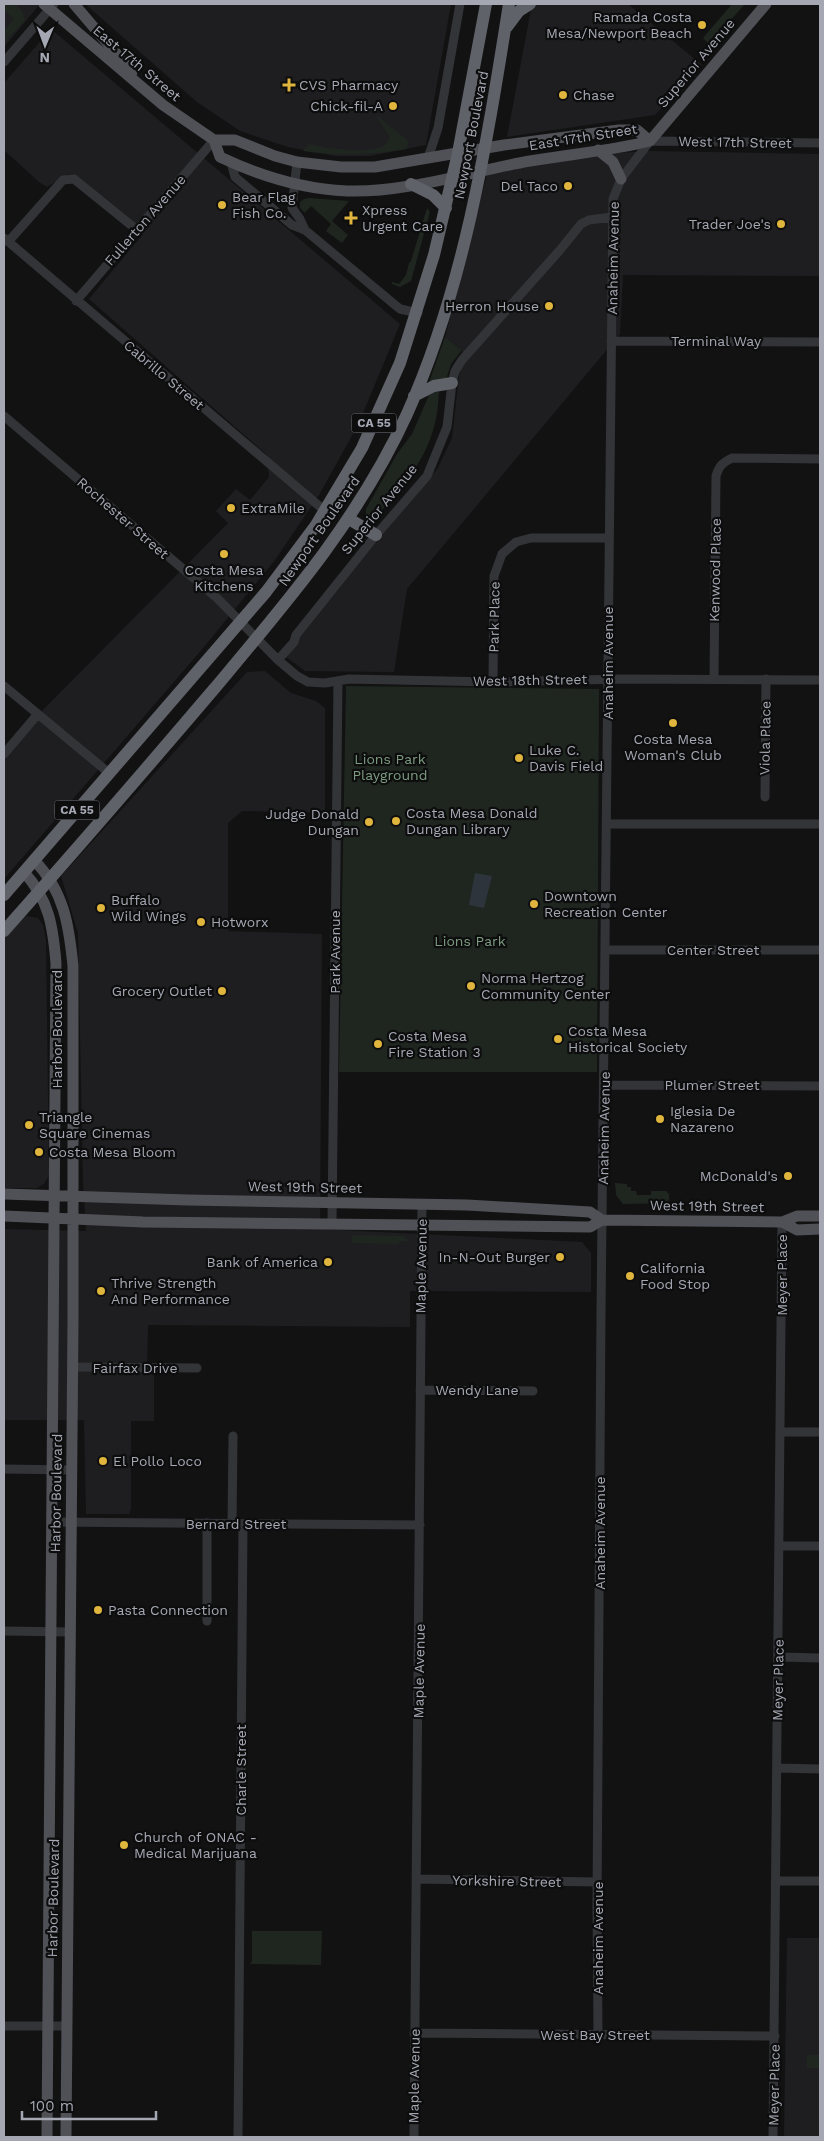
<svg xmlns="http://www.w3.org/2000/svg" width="824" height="2141" font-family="'Work Sans',sans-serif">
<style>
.built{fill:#1e1e20}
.green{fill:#1f2620}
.water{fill:#2d343b}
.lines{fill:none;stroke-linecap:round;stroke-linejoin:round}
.minor{stroke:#333438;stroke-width:9}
.major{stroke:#505157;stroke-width:11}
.highway{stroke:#606269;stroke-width:12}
.poi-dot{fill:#e0b53d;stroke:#0d0d0e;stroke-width:2}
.labels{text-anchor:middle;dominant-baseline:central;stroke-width:4.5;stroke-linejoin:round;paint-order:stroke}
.shield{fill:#0d0d0e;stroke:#777a82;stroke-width:1}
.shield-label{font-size:12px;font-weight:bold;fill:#a5a8b3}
.poi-label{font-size:14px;fill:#a5a8b3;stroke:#0d0d0e;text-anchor:start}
.street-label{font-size:14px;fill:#a5a8b3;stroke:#0d0d0e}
.park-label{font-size:14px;fill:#7d9c81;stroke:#0d0d0e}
</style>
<rect width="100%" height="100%" fill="#121213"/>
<!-- built -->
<path class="built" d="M4,4H40L4,47Z
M85,4H451L426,145L370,156H335L288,147L240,131L197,102Z
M532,4H628L702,65L655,115L507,137Z
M51,29L400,324L359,423L319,495L275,560L204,647L4,879V754L32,721L228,523L216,511L236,489L250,500L269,477L267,455L89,299L143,234L69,174L47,187L39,182L4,150V83Z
M651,151L820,154V276L623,275L620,334L407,589L394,672L305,671L282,654L438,468L452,438L462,350L445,337L487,174L598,154Z
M265,671L291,693L316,701L325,708V813L242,811L228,823V931L322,934L320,1229L582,1242L591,1253V1292L410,1291V1327L148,1325L147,1365H154V1421H131V1509L129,1514H86L84,1420H4V1229L86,1231L83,1182L78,933L61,876L247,672Z
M27,916L38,918L43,925L46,940L49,1175L44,1184L37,1188H4V936L17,920Z
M787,1938H820V2137H784Z"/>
<!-- green -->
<path class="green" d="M4,4C17,4 22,7 25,20L4,43V31L14,19L4,10Z
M732,4H745L709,44L703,38Z
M375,114L408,141L407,149C371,155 338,156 303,151L309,144C324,148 370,155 383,146C387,144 388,141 390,137Z
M309,198L349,201L332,221L348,235L342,243L326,231L331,224L311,206L305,213L300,208V202L304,199Z
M427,208L430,212L411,281L400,287L392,284V282L399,284L406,275L409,263L411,261Z
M445,337L462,350L451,364L446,380L428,385Z
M439,391C437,452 409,478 371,523L366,517V509L397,454L412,434L429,395Z
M346,686L599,689L597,1072H339Z
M615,1183L627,1184V1187H631V1191H636L637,1195H651V1191H666L669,1194V1203L623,1204L616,1195Z
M352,1235L403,1236L410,1241H399V1244L352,1243Z
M252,1931H322L321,1965L250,1964L252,1961Z
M807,2055H820V2068H807Z"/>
<!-- water -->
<path class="water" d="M475,873L492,876L484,908L469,905Z"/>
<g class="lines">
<!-- minor -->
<path class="minor" d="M4,62L54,4
M428,158L438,128L460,4
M231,162L235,177L292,225L305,230L400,309L418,313
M297,162L292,208L300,219L305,230
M4,238L325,511
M8,242L63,180L74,179L137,230
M76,301L214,140
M611,341L820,342
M4,416L217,598L278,660L297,676L308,682L325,683L349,679L493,682L622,679L820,680
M278,660L294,642L296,635L376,535L427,476L447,427L452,383L455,371L462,360L560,250L581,224L589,220L612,217
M714,679L716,476C719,466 722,463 732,458L820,459
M493,682L494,576L502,554L516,542L531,538H609
M4,686L109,773
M4,754L37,715
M765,797L766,679
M607,824H820
M606,950H820
M605,1085L820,1086
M332,1223L338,681
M73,1367L197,1368
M420,1390L533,1391
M780,1432H820
M4,1469L72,1470
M52,1522L420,1525
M207,1523V1621
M232,1524L233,1436
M779,1546H820
M4,1631L70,1632
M779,1657L820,1658
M777,1768L820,1769
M417,1879L597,1882
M776,1881H820
M4,2026H67
M414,2033L775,2036
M598,2035L597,1905L601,1312L613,199L621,179L650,141L820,143
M238,2137L243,1524
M414,2137L422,1204
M773,2137L782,1222"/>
<!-- major -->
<path class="major" d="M44,4L163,105L214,140H235L275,156L297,162L341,167H375L504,145L619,130H637L650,141
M74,4L132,72
M214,140L220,157C260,176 303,189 347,191C406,193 472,171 530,161C570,154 611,151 650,141
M650,141L766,4
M598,150L613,162L621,179
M34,860C64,891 69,925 73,966V1321L66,2137
M24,872C49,900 53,926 56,963L47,2137
M4,1194L188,1200L467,1205L590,1212L602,1220
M4,1216L143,1222L590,1227L602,1220L782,1222L797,1216H820
M782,1222L797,1230L820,1229"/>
<!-- highway -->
<path class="highway" d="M507,27L519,11L530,4
M411,184L433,195L446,208
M414,396L434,386L452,383
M349,519L376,535
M4,895L266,592L316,525L362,448L400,363L434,255L458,153L486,4
M4,931C75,851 145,770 214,689C287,602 359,519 407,414C465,285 487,142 509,4"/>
</g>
<!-- markers -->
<g class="poi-dot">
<circle cx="702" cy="25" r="5"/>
<path d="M286.5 77.5h5v5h5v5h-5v5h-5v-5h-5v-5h5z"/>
<circle cx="563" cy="95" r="5"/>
<circle cx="393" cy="106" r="5"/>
<circle cx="568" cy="186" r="5"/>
<circle cx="222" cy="205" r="5"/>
<path d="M348.5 210.5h5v5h5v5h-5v5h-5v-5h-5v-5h5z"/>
<circle cx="781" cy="224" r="5"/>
<circle cx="549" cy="306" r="5"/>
<circle cx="231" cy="508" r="5"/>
<circle cx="224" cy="554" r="5"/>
<circle cx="673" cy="723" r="5"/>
<circle cx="519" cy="758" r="5"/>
<circle cx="396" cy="821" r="5"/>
<circle cx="369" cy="822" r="5"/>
<circle cx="534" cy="904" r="5"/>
<circle cx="101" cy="908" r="5"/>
<circle cx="201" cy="922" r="5"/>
<circle cx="471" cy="986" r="5"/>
<circle cx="222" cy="991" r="5"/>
<circle cx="558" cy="1039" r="5"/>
<circle cx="378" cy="1044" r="5"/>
<circle cx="660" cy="1119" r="5"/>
<circle cx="29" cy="1125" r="5"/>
<circle cx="39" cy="1152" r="5"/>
<circle cx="788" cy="1176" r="5"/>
<circle cx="560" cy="1257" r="5"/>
<circle cx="328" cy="1262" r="5"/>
<circle cx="630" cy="1276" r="5"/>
<circle cx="101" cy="1291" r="5"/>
<circle cx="103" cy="1461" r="5"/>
<circle cx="98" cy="1610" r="5"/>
<circle cx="124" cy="1845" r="5"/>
</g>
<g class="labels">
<!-- shield labels -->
<g class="shield">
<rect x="351.5" y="413.5" width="45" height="19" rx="4"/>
<rect x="54.5" y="800.5" width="45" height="19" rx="4"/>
</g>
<g class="shield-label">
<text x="374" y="423">CA 55</text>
<text x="77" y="810">CA 55</text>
</g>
<!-- poi labels -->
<g class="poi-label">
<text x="692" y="17" text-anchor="end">Ramada Costa<tspan x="692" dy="16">Mesa/Newport Beach</tspan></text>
<text x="299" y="85">CVS Pharmacy</text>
<text x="573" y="95">Chase</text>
<text x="383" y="106" text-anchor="end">Chick-fil-A</text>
<text x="558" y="186" text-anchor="end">Del Taco</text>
<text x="232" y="197">Bear Flag<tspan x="232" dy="16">Fish Co.</tspan></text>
<text x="362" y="210">Xpress<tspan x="362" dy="16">Urgent Care</tspan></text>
<text x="771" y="224" text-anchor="end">Trader Joe's</text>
<text x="539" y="306" text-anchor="end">Herron House</text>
<text x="241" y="508">ExtraMile</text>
<text x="224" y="570" text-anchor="middle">Costa Mesa<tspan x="224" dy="16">Kitchens</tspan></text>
<text x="673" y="739" text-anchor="middle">Costa Mesa<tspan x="673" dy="16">Woman's Club</tspan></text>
<text x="529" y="750">Luke C.<tspan x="529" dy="16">Davis Field</tspan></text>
<text x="406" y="813">Costa Mesa Donald<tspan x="406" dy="16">Dungan Library</tspan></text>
<text x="359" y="814" text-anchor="end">Judge Donald<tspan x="359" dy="16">Dungan</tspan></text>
<text x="544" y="896">Downtown<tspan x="544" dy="16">Recreation Center</tspan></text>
<text x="111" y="900">Buffalo<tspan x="111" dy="16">Wild Wings</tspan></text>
<text x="211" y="922">Hotworx</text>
<text x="481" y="978">Norma Hertzog<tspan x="481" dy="16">Community Center</tspan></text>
<text x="212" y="991" text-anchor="end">Grocery Outlet</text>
<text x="568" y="1031">Costa Mesa<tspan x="568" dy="16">Historical Society</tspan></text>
<text x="388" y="1036">Costa Mesa<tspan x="388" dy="16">Fire Station 3</tspan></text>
<text x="670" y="1111">Iglesia De<tspan x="670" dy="16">Nazareno</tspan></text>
<text x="39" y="1117">Triangle<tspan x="39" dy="16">Square Cinemas</tspan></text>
<text x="49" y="1152">Costa Mesa Bloom</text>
<text x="778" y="1176" text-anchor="end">McDonald's</text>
<text x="550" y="1257" text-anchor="end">In-N-Out Burger</text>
<text x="318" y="1262" text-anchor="end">Bank of America</text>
<text x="640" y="1268">California<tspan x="640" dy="16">Food Stop</tspan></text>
<text x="111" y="1283">Thrive Strength<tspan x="111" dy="16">And Performance</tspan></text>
<text x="113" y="1461">El Pollo Loco</text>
<text x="108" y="1610">Pasta Connection</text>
<text x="134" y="1837">Church of ONAC -<tspan x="134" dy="16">Medical Marijuana</tspan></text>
</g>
<!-- street labels -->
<g class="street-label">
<text transform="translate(137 63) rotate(40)">East 17th Street</text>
<text transform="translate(696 63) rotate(-50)">Superior Avenue</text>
<text transform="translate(471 135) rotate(-79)">Newport Boulevard</text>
<text transform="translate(583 137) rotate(-9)">East 17th Street</text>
<text transform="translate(735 142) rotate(1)">West 17th Street</text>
<text transform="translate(145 220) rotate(-49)">Fullerton Avenue</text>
<text transform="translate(613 258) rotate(-89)">Anaheim Avenue</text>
<text x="716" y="341">Terminal Way</text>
<text transform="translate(164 375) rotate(40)">Cabrillo Street</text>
<text transform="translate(379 509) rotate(-51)">Superior Avenue</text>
<text transform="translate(123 518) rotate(41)">Rochester Street</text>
<text transform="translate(319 531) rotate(-55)">Newport Boulevard</text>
<text transform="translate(715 570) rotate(-89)">Kenwood Place</text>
<text transform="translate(494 617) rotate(-89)">Park Place</text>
<text transform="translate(608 663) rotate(-90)">Anaheim Avenue</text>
<text transform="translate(530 680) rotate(-1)">West 18th Street</text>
<text transform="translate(765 738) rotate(-89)">Viola Place</text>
<text x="713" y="950">Center Street</text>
<text transform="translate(335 952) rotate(-90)">Park Avenue</text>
<text transform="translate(57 1029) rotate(-90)">Harbor Boulevard</text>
<text x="712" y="1085">Plumer Street</text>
<text transform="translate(604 1128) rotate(-89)">Anaheim Avenue</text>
<text transform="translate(305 1187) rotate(1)">West 19th Street</text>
<text transform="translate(707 1206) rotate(1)">West 19th Street</text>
<text transform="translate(421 1266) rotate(-89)">Maple Avenue</text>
<text transform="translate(782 1275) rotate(-90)">Meyer Place</text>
<text x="135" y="1368">Fairfax Drive</text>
<text x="477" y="1390">Wendy Lane</text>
<text transform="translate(56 1493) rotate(-89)">Harbor Boulevard</text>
<text x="236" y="1524">Bernard Street</text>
<text transform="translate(600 1533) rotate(-90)">Anaheim Avenue</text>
<text transform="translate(419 1671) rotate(-89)">Maple Avenue</text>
<text transform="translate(778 1680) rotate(-89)">Meyer Place</text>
<text transform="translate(241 1770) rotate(-90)">Charle Street</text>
<text transform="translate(507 1881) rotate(1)">Yorkshire Street</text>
<text transform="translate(53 1898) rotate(-89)">Harbor Boulevard</text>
<text transform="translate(598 1938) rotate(-90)">Anaheim Avenue</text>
<text x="595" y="2035">West Bay Street</text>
<text transform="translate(414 2076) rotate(-89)">Maple Avenue</text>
<text transform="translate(774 2085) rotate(-89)">Meyer Place</text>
</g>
<!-- park labels -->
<g class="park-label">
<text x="390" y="759">Lions Park<tspan x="390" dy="16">Playground</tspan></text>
<text x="470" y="941">Lions Park</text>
</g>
</g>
<!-- border -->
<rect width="824" height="2141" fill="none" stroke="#a5a8b3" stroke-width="10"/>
<!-- north arrow -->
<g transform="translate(45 45) rotate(181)" stroke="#0d0d0e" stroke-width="4" paint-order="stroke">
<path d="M0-4L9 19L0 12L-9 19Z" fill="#a5a8b3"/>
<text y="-8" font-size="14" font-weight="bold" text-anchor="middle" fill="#a5a8b3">N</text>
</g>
<!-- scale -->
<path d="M22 2111v8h134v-8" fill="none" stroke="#a5a8b3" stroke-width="2.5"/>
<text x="30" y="2111" font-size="15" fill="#a5a8b3" stroke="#0d0d0e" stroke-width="4" paint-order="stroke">100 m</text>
</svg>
